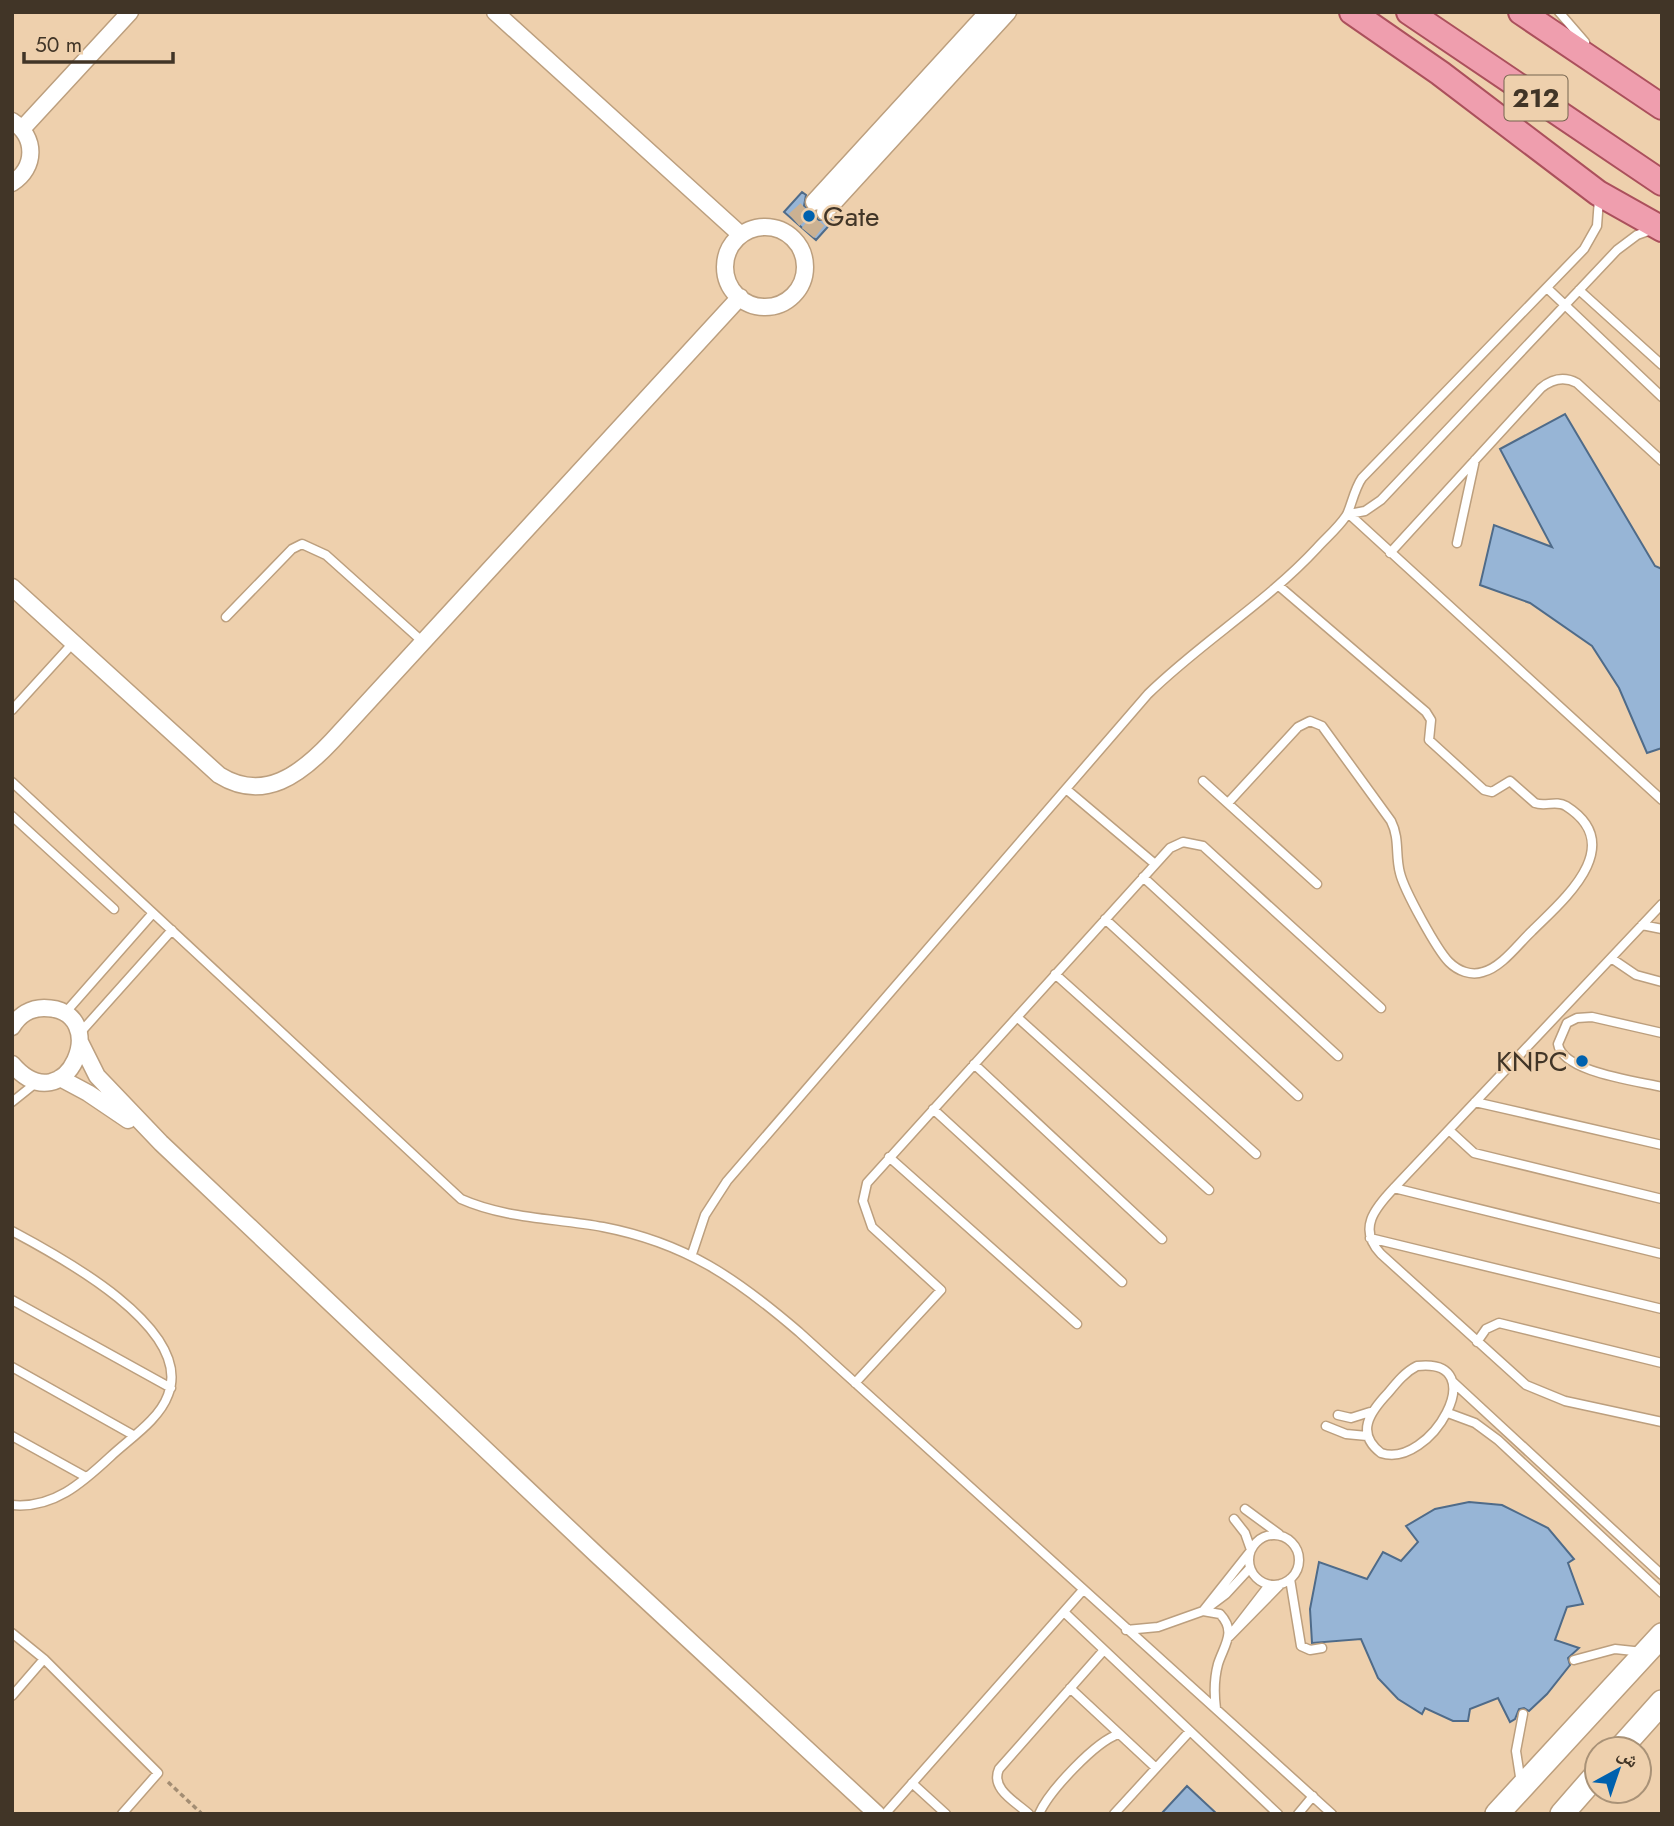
<svg xmlns="http://www.w3.org/2000/svg" width="1674" height="1826" font-family="Jost,'Noto Naskh Arabic',sans-serif">
<style>
.building{fill:#97b5d6;stroke:#4f6b89;stroke-width:2}
.lines{fill:none;stroke-linecap:round;stroke-linejoin:round}
.street-tunnel{stroke:#cbb192;stroke-width:16;stroke-dasharray:16 8;stroke-linecap:butt}
.lane-casing{stroke:#bc9f7e;stroke-width:11}
.street-casing{stroke:#bc9f7e;stroke-width:19}
.secondary-casing{stroke:#bc9f7e;stroke-width:26}
.primary-casing{stroke:#ab505c;stroke-width:28}
.path{stroke:#a38d73;stroke-width:3.5;stroke-dasharray:5 3.5;stroke-linecap:butt}
.lane{stroke:#fff;stroke-width:8}
.street{stroke:#fff;stroke-width:16}
.secondary{stroke:#fff;stroke-width:23}
.primary{stroke:#ef9eae;stroke-width:24}
.poi-dot{fill:#0061ae;stroke:#eed0ad;stroke-width:2.5}
.labels{text-anchor:middle;dominant-baseline:central;stroke-width:5;stroke-linejoin:round;paint-order:stroke}
.shield{fill:#eed0ad;stroke:#75644f;stroke-width:2}
.shield-label{font-size:26px;font-weight:bold;fill:#413527}
.poi-label{font-size:28px;fill:#413527;stroke:#eed0ad;text-anchor:start}
</style>
<rect width="100%" height="100%" fill="#eed0ad"/>
<!-- building -->
<path class="building" d="M802,192L806,195L804,206L815,212L818,220H834L816,240L784,212Z
M1565,414L1655,566L1662,569V748L1647,753L1619,688L1592,646L1530,603L1480,585L1494,525L1552,547L1500,449Z
M1469,1502L1502,1505L1548,1528L1574,1559L1568,1563L1583,1604L1567,1607L1555,1640L1579,1648L1568,1658L1570,1665L1547,1694L1529,1711L1524,1708L1519,1709L1515,1719L1510,1722L1498,1698L1470,1709L1468,1721H1453L1425,1708L1422,1714L1398,1699L1378,1678L1361,1639L1312,1643L1310,1609L1319,1562L1367,1579L1383,1552L1401,1561L1418,1542L1406,1526L1435,1509Z
M1187,1786L1217,1814H1161Z"/>
<g class="lines">
<!-- street-tunnel -->
<path class="street-tunnel" d="M794,220L814,202
M808,233L825,212"/>
<defs>
<path id="lane" d="M1559,12L1585,42
M1547,288L1662,397
M1579,290L1662,365
M1349,514L1365,511L1381,500L1617,250L1637,235L1651,230
M1349,514L1662,800
M1457,543L1475,460
M1390,553L1541,388C1552,379 1564,376 1577,383L1662,461
M226,617L292,549L302,544L326,555L423,642
M12,710L73,643
M1203,781L1317,884
M12,782L461,1199C506,1219 555,1218 603,1227C686,1243 736,1278 799,1332L1332,1814
M1066,789L1155,864
M1228,803L1298,727L1310,721L1322,726L1391,821C1400,839 1395,855 1400,873C1404,890 1437,950 1449,962C1458,971 1471,976 1483,972C1502,967 1518,944 1532,931C1562,901 1629,846 1566,806C1556,800 1545,807 1535,803L1510,781L1492,792L1484,790L1429,740L1431,720L1426,712L1279,586
M12,816L114,909
M1143,877L1338,1056
M1662,904L1394,1188C1375,1208 1357,1229 1381,1254L1526,1385L1565,1401L1662,1422
M1105,919L1298,1096
M1642,925L1662,929
M1611,958L1636,975L1662,982
M1055,974L1256,1154
M65,1013L153,913
M1017,1017L1209,1190
M1662,1033L1592,1017L1577,1018L1567,1023L1558,1044C1562,1072 1637,1081 1662,1087
M79,1034L172,930
M974,1064L1162,1239
M12,1102L37,1082
M1475,1102L1662,1145
M933,1109L1122,1282
M1449,1130L1474,1153L1662,1199
M889,1157L1077,1324
M1394,1188L1662,1254
M12,1231C57,1255 195,1328 168,1395C159,1420 129,1439 110,1457C82,1483 53,1509 12,1505
M1370,1238L1662,1309
M692,1254L705,1215L727,1181L1148,694C1201,642 1266,603 1317,548C1326,538 1338,528 1346,516C1350,511 1354,489 1362,478L1584,249L1597,226L1599,199
M12,1300L171,1388
M1477,1342L1486,1329L1499,1323L1662,1363
M1417,1366C1495,1357 1430,1470 1381,1453C1355,1433 1370,1412 1388,1393C1397,1382 1405,1372 1417,1366Z
M12,1367L133,1435
M1453,1382L1662,1575
M855,1383L941,1290L872,1227L863,1201L867,1183L1170,848L1183,842L1203,846L1381,1008
M1448,1413L1475,1423L1498,1440L1662,1593
M1338,1415L1351,1418L1370,1412
M1326,1426L1346,1434L1367,1436
M12,1436L86,1477
M1245,1509L1279,1534
M1234,1519L1245,1533L1251,1550
M1249 1560a25 25 0 1 1 50 0a25 25 0 1 1-50 0Z
M1290,1579L1301,1646L1310,1650L1322,1648
M1206,1609L1226,1594L1250,1568
M1203,1611L1249,1553
M1064,1612L1278,1814
M1235,1629L1269,1585
M1126,1630L1158,1627L1203,1611L1220,1614C1237,1632 1224,1645 1218,1664C1214,1679 1214,1694 1216,1709
M12,1633L44,1659L158,1773L122,1814
M1229,1637L1281,1584
M1574,1660L1615,1649L1643,1652
M1070,1688L1156,1768
M12,1696L44,1659
M912,1783L946,1814
M1521,1783L1516,1751L1523,1714
M885,1814L1083,1590
M1029,1814C1016,1802 990,1789 999,1769L1104,1650
M1039,1814C1049,1791 1096,1741 1119,1734
M1114,1814L1190,1731
M1298,1814L1313,1796"/>
<path id="street" d="M495,12L741,235
M12,121C37,137 36,168 12,183
M22,129L130,12
M814,202L988,12
M825,212L1008,12
M725 267a40 40 0 1 1 80 0a40 40 0 1 1-80 0Z
M12,587L219,775C264,803 301,774 332,741L740,297
M12,1027C19,1015 31,1008 44,1008C115,1008 67,1128 12,1064
M80,1042L97,1076L161,1143L597,1555L877,1814
M60,1078L88,1093L128,1120"/>
<path id="secondary" d="M1620,1749L1662,1702
M1497,1814L1662,1635
M1562,1814L1597,1774"/>
<path id="primary" d="M1352,12L1440,73L1598,193L1662,229
M1409,12L1662,183
M1521,12L1662,107"/>
</defs>
<!-- lane casing -->
<use href="#lane" class="lane-casing"/>
<!-- street casing -->
<use href="#street" class="street-casing"/>
<!-- secondary casing -->
<use href="#secondary" class="secondary-casing"/>
<!-- primary casing -->
<use href="#primary" class="primary-casing"/>
<!-- path -->
<path class="path" d="M168,1782L202,1814"/>
<!-- lane -->
<use href="#lane" class="lane"/>
<!-- street -->
<use href="#street" class="street"/>
<!-- secondary -->
<use href="#secondary" class="secondary"/>
<!-- primary -->
<use href="#primary" class="primary"/>
</g>
<!-- markers -->
<g class="poi-dot">
<circle cx="809" cy="216" r="7"/>
<circle cx="1582" cy="1061" r="7"/>
</g>
<g class="labels">
<!-- shield labels -->
<rect class="shield" x="1504.5" y="75.5" width="63" height="45" rx="5"/>
<g class="shield-label">
<text x="1536" y="98">212</text>
</g>
<!-- poi labels -->
<g class="poi-label">
<text x="823" y="216">Gate</text>
<text x="1568" y="1061" text-anchor="end">KNPC</text>
</g>
</g>
<!-- border -->
<rect width="1674" height="1826" fill="none" stroke="#413527" stroke-width="28"/>
<!-- north arrow -->
<g transform="translate(1618 1770) rotate(40)"><circle r="33" fill="#eed0ad" stroke="#a99277" stroke-width="2"/>
<path d="M0-5L12 26L0 18L-12 26Z" fill="#0061ae"/>
<text y="-10" font-size="19" font-weight="bold" text-anchor="middle" fill="#413527">ش</text>
</g>
<!-- scale -->
<path d="M24 52v10h149v-10" fill="none" stroke="#413527" stroke-width="3.5"/>
<text x="35" y="52" font-size="21" fill="#413527" stroke="#eed0ad" stroke-width="5" paint-order="stroke">50 m</text>
</svg>
